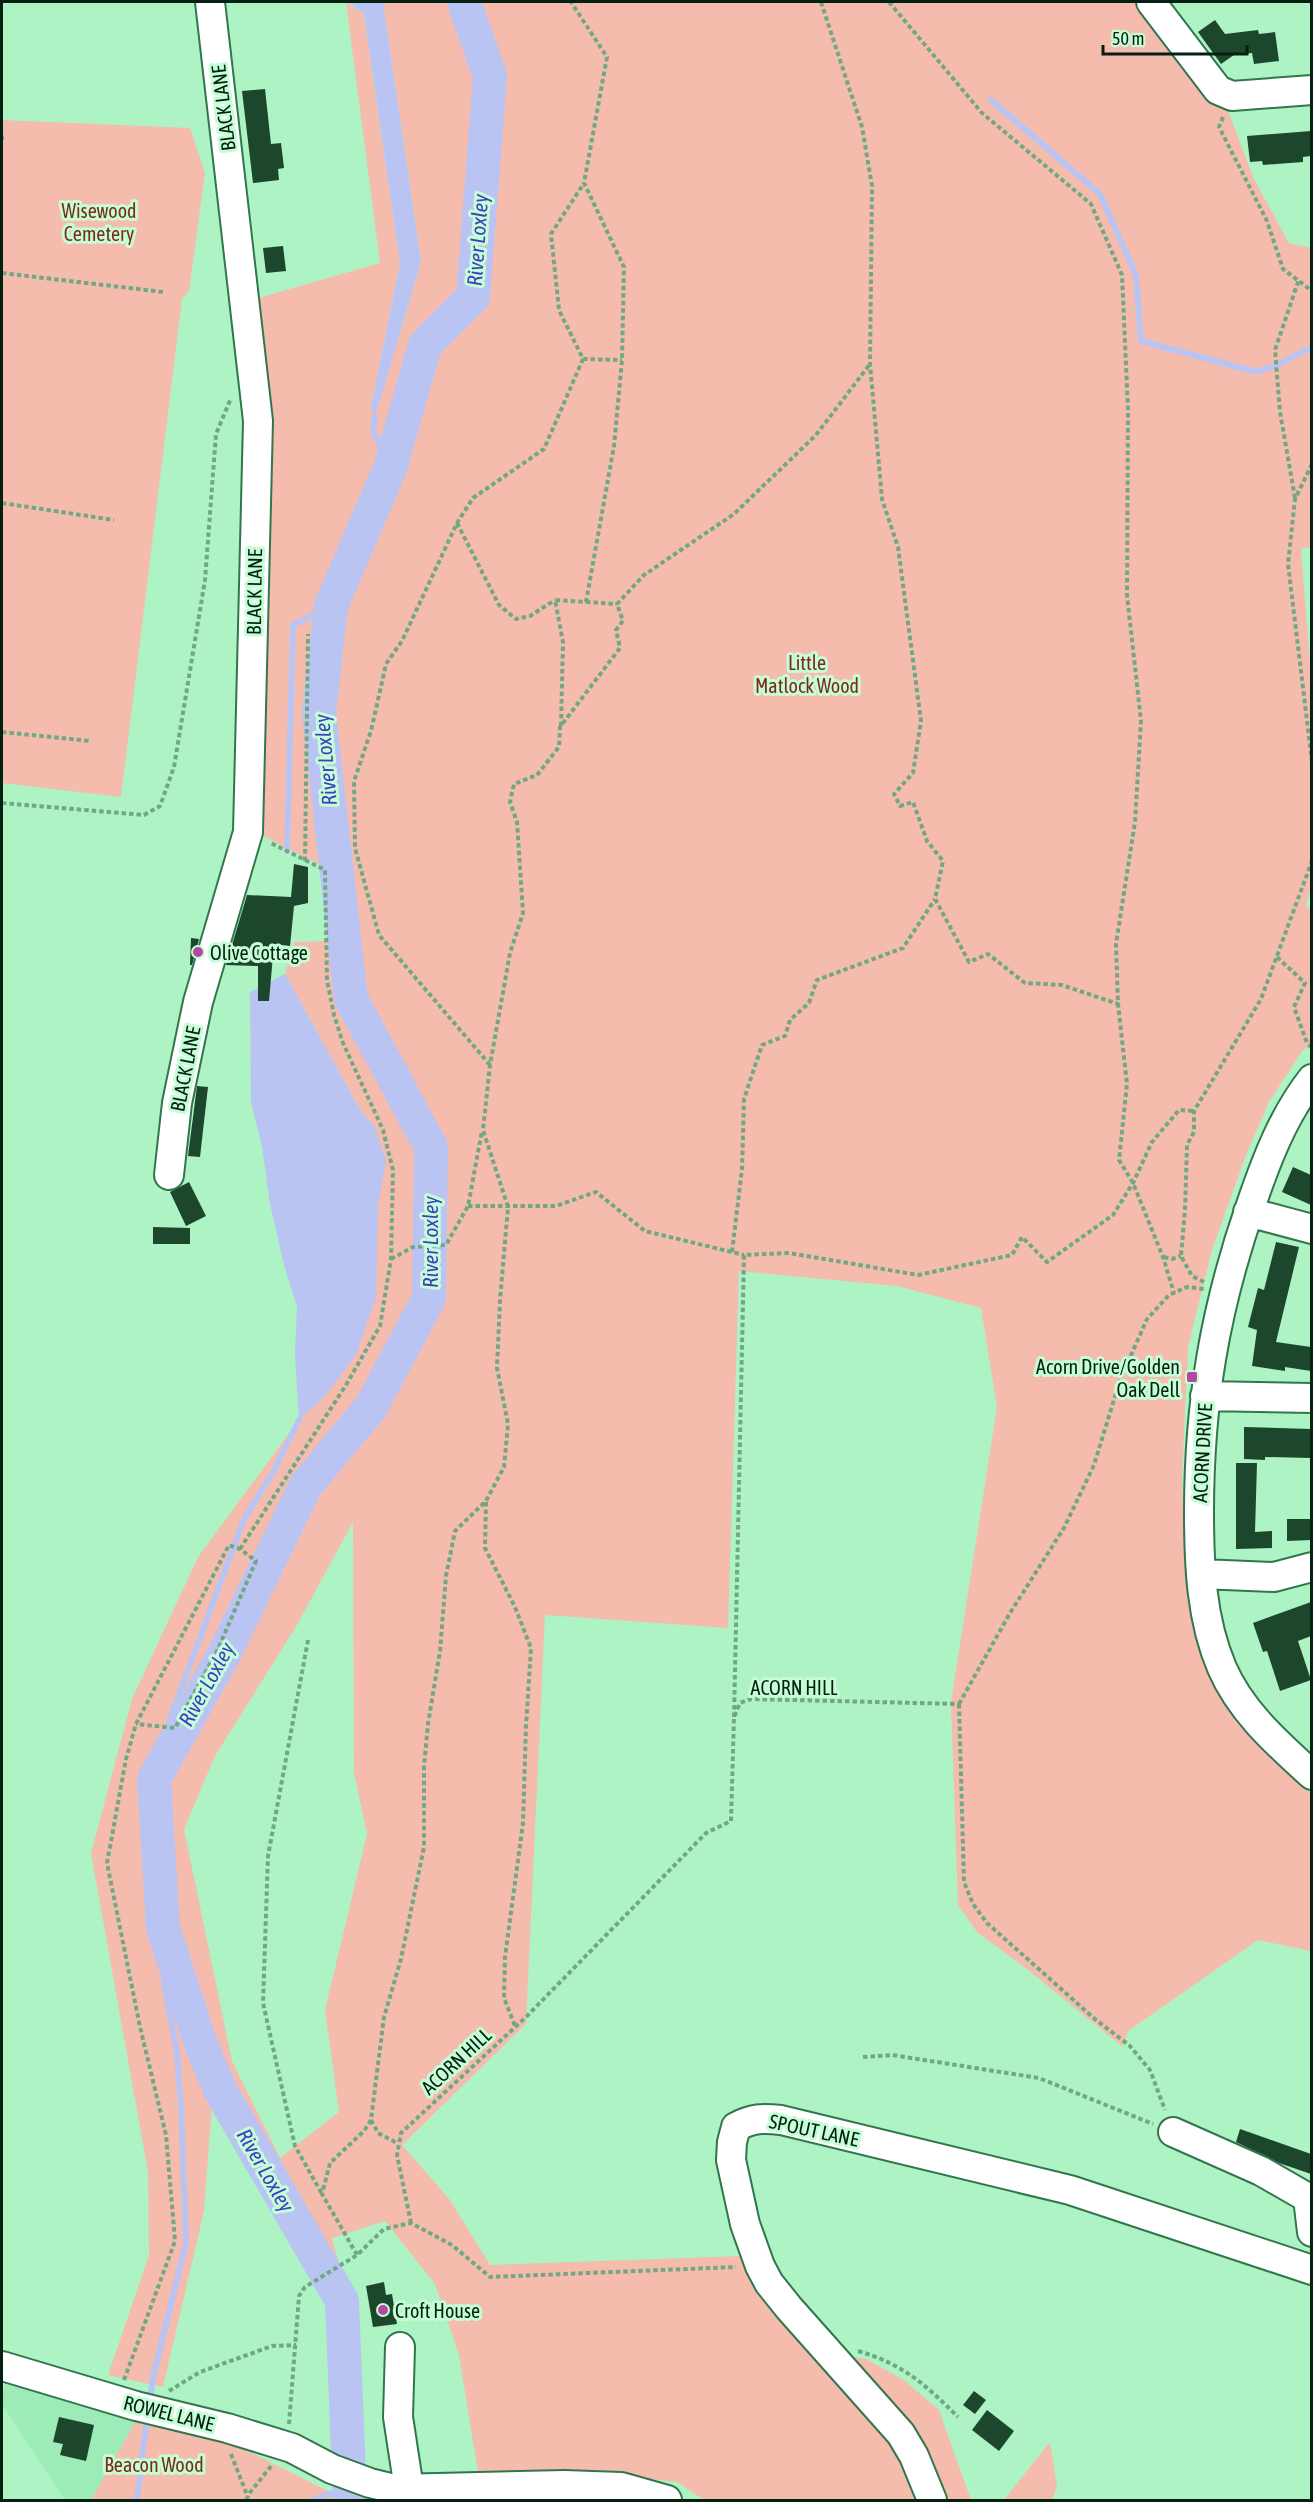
<svg xmlns="http://www.w3.org/2000/svg" width="1313" height="2502" font-family="'Asap Condensed',sans-serif">
<style>
.built{fill:#9debb7}
.green{fill:#f5bcae;fill-rule:evenodd}
.water{fill:#b9c4f3}
.lines{fill:none;stroke-linecap:round;stroke-linejoin:round}
.stream{stroke:#b9c4f3;stroke-width:6}
.river{stroke:#b9c4f3;stroke-width:34}
.building{fill:#1c472d}
.minor-casing{stroke:#32764d;stroke-width:32}
.path{stroke:#71a884;stroke-width:4;stroke-dasharray:4.5 3;stroke-linecap:butt}
.minor{stroke:#fff;stroke-width:28}
.poi-dot{fill:#b646a3;stroke:#c5fdd6;stroke-width:2}
.labels{text-anchor:middle;dominant-baseline:central;stroke-width:6;stroke-linejoin:round;paint-order:stroke}
.street-label{font-size:20px;fill:#042010;stroke:#c5fdd6}
.park-label{font-size:20px;fill:#7d2b18;stroke:#c5fdd6}
.poi-label{font-size:20px;fill:#042010;stroke:#c5fdd6;text-anchor:start}
.water-label{font-size:21px;font-style:italic;fill:#3d3ec0;stroke:#c5fdd6}
</style>
<rect width="100%" height="100%" fill="#adf3c4"/>
<!-- built -->
<path class="built" d="M5,2384L135,2422L91,2500H65L2,2404Z"/>
<!-- green -->
<path class="green" d="M346,2L364,14L400,263L371,407L375,416L421,262L383,2H1137L1227,108L1254,179L1289,243L1311,248L1312,547L1301,549L1312,687V883L1306,905L1312,912L1311,1045L1302,1051L1269,1102L1246,1155L1212,1250L1188,1347L1182,1478L1188,1603L1203,1653L1232,1713L1311,1794V1951L1258,1940L1128,2031L1123,2047L1028,1970L977,1932L958,1905L951,1702L997,1407L981,1308L897,1286L739,1271L728,1628L545,1615L526,2024L402,2145L450,2200L490,2265L741,2256L771,2306L877,2425L908,2472L917,2500H704L677,2482L642,2478L478,2472L459,2355L435,2284L385,2221L332,2238L343,2279L365,2457L331,2448L326,2300L212,2104L204,2211L163,2387L108,2375L149,2255L148,2172L91,1853L132,1699L198,1557L299,1420L324,1397L378,1206L385,1161L374,1125L362,1113L285,974L294,942L328,941L327,868L255,832L251,300L380,263ZM353,1522L354,1773L367,1834L325,2010L339,2112L280,2158L232,2061L184,1829L215,1756L297,1625Z
M2,120L190,128L205,173L189,291L182,299L121,797L2,783Z
M840,2355L866,2359L904,2380L939,2410L971,2500H941Z
M135,2422L236,2445L338,2496L373,2500H91Z
M1050,2442L1057,2486L1052,2500H1004Z"/>
<!-- water -->
<path class="water" d="M347,2H383L421,262L375,417L371,407L400,263L364,14Z
M285,974L362,1113L374,1125L386,1161L378,1206L376,1298L356,1355L324,1397L299,1420L295,1354L297,1307L284,1265L270,1204L262,1146L251,1103L250,992Z"/>
<g class="lines">
<!-- stream -->
<path class="stream" d="M991,100L1100,194L1136,275L1141,341L1256,372L1277,365L1312,347
M375,417L373,430L390,468
M287,851L293,625L331,606
M172,1746L167,1727L244,1519L272,1474L299,1420
M150,2402L153,2377L186,2243L181,2106L177,2052L164,1984L163,1928
M137,2500L147,2418
M312,2500L350,2487"/>
<!-- river -->
<path class="river" d="M350,2500L342,2301L220,2090L199,2039L163,1928L154,1779L224,1654L306,1485L371,1407L429,1298L431,1147L351,999L319,713L331,606L390,468L425,345L473,297L490,76L464,2"/>
</g>
<!-- building -->
<path class="building" d="M1215,20L1225,34L1258,30L1259,34L1275,32L1279,61L1254,64L1252,53L1234,55L1221,64L1198,32Z
M265,89L271,144L281,143L284,168L278,169L279,180L253,183L242,91Z
M1311,131V156L1303,157V162L1263,165L1262,161L1250,162L1247,136Z
M283,246L286,271L266,273L263,248Z
M294,864L308,867V903L294,906L290,946L274,944L269,1001H258V966L226,965L247,895L291,897Z
M191,938L199,939L192,965H190Z
M197,1086L208,1087L200,1157L188,1156Z
M1293,1167L1311,1175V1205L1282,1192Z
M189,1182L206,1216L186,1226L170,1192Z
M153,1227L190,1228V1244H153Z
M1276,1242L1299,1247L1276,1342L1311,1347V1371L1285,1367V1371L1252,1366L1257,1330L1248,1327L1258,1288L1264,1290Z
M1244,1427L1311,1429V1458L1265,1457V1460L1244,1459Z
M1236,1463H1257L1255,1532L1272,1531V1548L1236,1549Z
M1287,1519H1311V1540L1287,1541Z
M1311,1602V1636L1298,1641L1311,1680L1280,1691L1267,1651L1263,1652L1253,1623Z
M1240,2129L1311,2154V2174L1279,2163L1236,2142Z
M384,2282L386,2295L392,2294L397,2324L373,2327L366,2286Z
M974,2391L986,2400L975,2414L963,2405Z
M987,2410L1014,2431L999,2451L972,2430Z
M59,2417L94,2425L86,2461L60,2455L63,2444L53,2442Z"/>
<g class="lines">
<defs>
<path id="minor" d="M1151,2L1218,90L1232,96L1312,90
M1312,1079C1283,1116 1266,1161 1251,1205C1215,1309 1199,1402 1199,1512C1199,1565 1201,1619 1222,1668C1241,1712 1278,1744 1312,1775
M169,1175L177,1103L198,1002L248,832L258,421L210,2
M1248,1212L1312,1229
M1205,1396L1312,1398
M1201,1574L1274,1577L1312,1567
M1173,2132L1261,2171L1308,2198L1312,2232
M400,2347L398,2417L409,2489
M2,2366L136,2406L227,2428L292,2448L332,2469L370,2483L395,2489L564,2485L621,2487L667,2500
M932,2500L914,2456L901,2434L789,2308L769,2283L760,2266L745,2224L731,2160L732,2142L736,2127C752,2118 763,2118 781,2120L1070,2190L1312,2270"/>
</defs>
<!-- minor casing -->
<use href="#minor" class="minor-casing"/>
<!-- path -->
<path class="path" d="M821,2L862,127L872,186L870,364L882,499L898,547L921,721L913,773L894,794L900,806L913,802L927,841L943,861L935,899L969,962L988,954L1025,983L1062,985L1118,1004
M889,2L982,113L1091,204L1122,275L1128,410L1127,595L1141,721L1135,822L1116,944L1118,1004L1127,1084L1119,1160L1133,1183L1163,1257L1174,1293
M1223,117L1219,127L1267,221L1283,269L1312,291
M2,140V134
M2,273L163,292
M583,359L622,360
M1312,464L1295,499L1288,564L1312,762
M1295,498L1280,412L1275,350L1299,279
M2,503L114,520
M457,523L499,605L516,619L530,616L555,600
M586,602L617,604
M561,726L563,642L555,600L586,602L614,446L622,360L624,267L584,183L607,57L571,2
M2,732L90,741
M2,803L144,815L160,806L174,767L205,580L216,434L231,398
M305,861L308,634
M1277,957L1305,983L1294,1007L1307,1043L1312,1048
M490,1065L379,935L355,848L354,781L371,731L386,664L402,641L457,523L473,498L544,449L583,359L559,310L551,234L584,183
M468,1206H556L596,1192L645,1231L744,1255
M732,1252L742,1169L744,1099L762,1045L785,1036L790,1020L809,1003L817,980L903,948L935,899
M1164,1257L1172,1259L1181,1256
M391,1259L413,1247L446,1245L468,1206L482,1131
M1204,1282L1192,1276L1181,1256L1185,1210L1187,1145L1194,1132V1111L1261,999L1312,861
M486,1502L485,1548L515,1607L531,1648L526,1726L523,1823L505,1957L504,1998L515,2026
M240,1549L346,1385L380,1326L391,1259L393,1170L383,1130L343,1043L334,1015L327,980L325,870L269,842
M308,1640L268,1856L263,2003L295,2146L322,2194
M959,1704L1010,1613L1064,1528L1094,1465L1120,1380L1147,1319L1169,1295L1187,1287L1204,1289
M959,1704L964,1882L973,1904L987,1923L1096,2020L1129,2045L1150,2070L1165,2110
M734,1717L744,1255L789,1253L918,1275L1012,1255L1022,1237L1047,1262L1113,1215L1133,1183L1152,1142L1179,1110L1194,1111
M863,2057L892,2055L1039,2078L1153,2124
M371,2120L378,2133L397,2143
M411,2223L397,2155L401,2133L526,2017L706,1833L731,1821L734,1717L740,1703L751,1699L959,1704
M357,2255L322,2194L330,2163L364,2131L371,2120L384,2017L401,1959L424,1847V1767L428,1724L440,1651L446,1576L455,1531L486,1501L504,1467L508,1424L497,1368L500,1300L508,1207L483,1130L490,1065L510,953L523,913L517,822L510,802L514,784L537,775L559,747L560,727L620,648L616,630L623,621L617,604L644,575L734,514L816,435L870,364
M858,2351C903,2364 926,2385 958,2417
M124,2380L175,2241L166,2135L140,2027L107,1863L126,1759L136,1724L229,1545L240,1549L256,1561L218,1649L175,1728L136,1724
M169,2391L200,2372L272,2346L296,2345
M289,2424L299,2296L305,2287L357,2255L384,2229L411,2223L452,2245L490,2277L736,2267
M231,2454L247,2495
M247,2500L248,2495L272,2465"/>
<!-- minor -->
<use href="#minor" class="minor"/>
</g>
<!-- markers -->
<g class="poi-dot">
<circle cx="198" cy="952" r="6"/>
<rect x="1186" y="1371" width="12" height="12" rx="3"/>
<circle cx="383" cy="2310" r="6"/>
</g>
<g class="labels">
<!-- street labels -->
<g class="street-label">
<text transform="translate(223 108) rotate(-97)">BLACK LANE</text>
<text transform="translate(254 592) rotate(-89)">BLACK LANE</text>
<text transform="translate(185 1069) rotate(-79)">BLACK LANE</text>
<text transform="translate(1202 1453) rotate(-87)">ACORN DRIVE</text>
<text x="794" y="1687">ACORN HILL</text>
<text transform="translate(456 2061) rotate(-43)">ACORN HILL</text>
<text transform="translate(814 2130) rotate(12)">SPOUT LANE</text>
<text transform="translate(169 2413) rotate(14)">ROWEL LANE</text>
</g>
<!-- park labels -->
<g class="park-label">
<text x="99" y="210">Wisewood<tspan x="99" dy="23">Cemetery</tspan></text>
<text x="807" y="662">Little<tspan x="807" dy="23">Matlock Wood</tspan></text>
<text x="154" y="2464">Beacon Wood</text>
</g>
<!-- poi labels -->
<g class="poi-label">
<text x="210" y="952">Olive Cottage</text>
<text x="1180" y="1366" text-anchor="end">Acorn Drive/Golden<tspan x="1180" dy="23">Oak Dell</tspan></text>
<text x="395" y="2310">Croft House</text>
</g>
<!-- water labels -->
<g class="water-label">
<text transform="translate(477 240) rotate(-86)">River Loxley</text>
<text transform="translate(325 760) rotate(-95)">River Loxley</text>
<text transform="translate(430 1242) rotate(-90)">River Loxley</text>
<text transform="translate(206 1684) rotate(-61)">River Loxley</text>
<text transform="translate(266 2170) rotate(60)">River Loxley</text>
</g>
</g>
<!-- border -->
<rect width="1313" height="2502" fill="none" stroke="#042010" stroke-width="6"/>
<!-- scale -->
<path d="M1103 45v9h144v-9" fill="none" stroke="#042010" stroke-width="3"/>
<text x="1112" y="45" font-size="18" fill="#042010" stroke="#c5fdd6" stroke-width="4.5" paint-order="stroke">50 m</text>
</svg>
